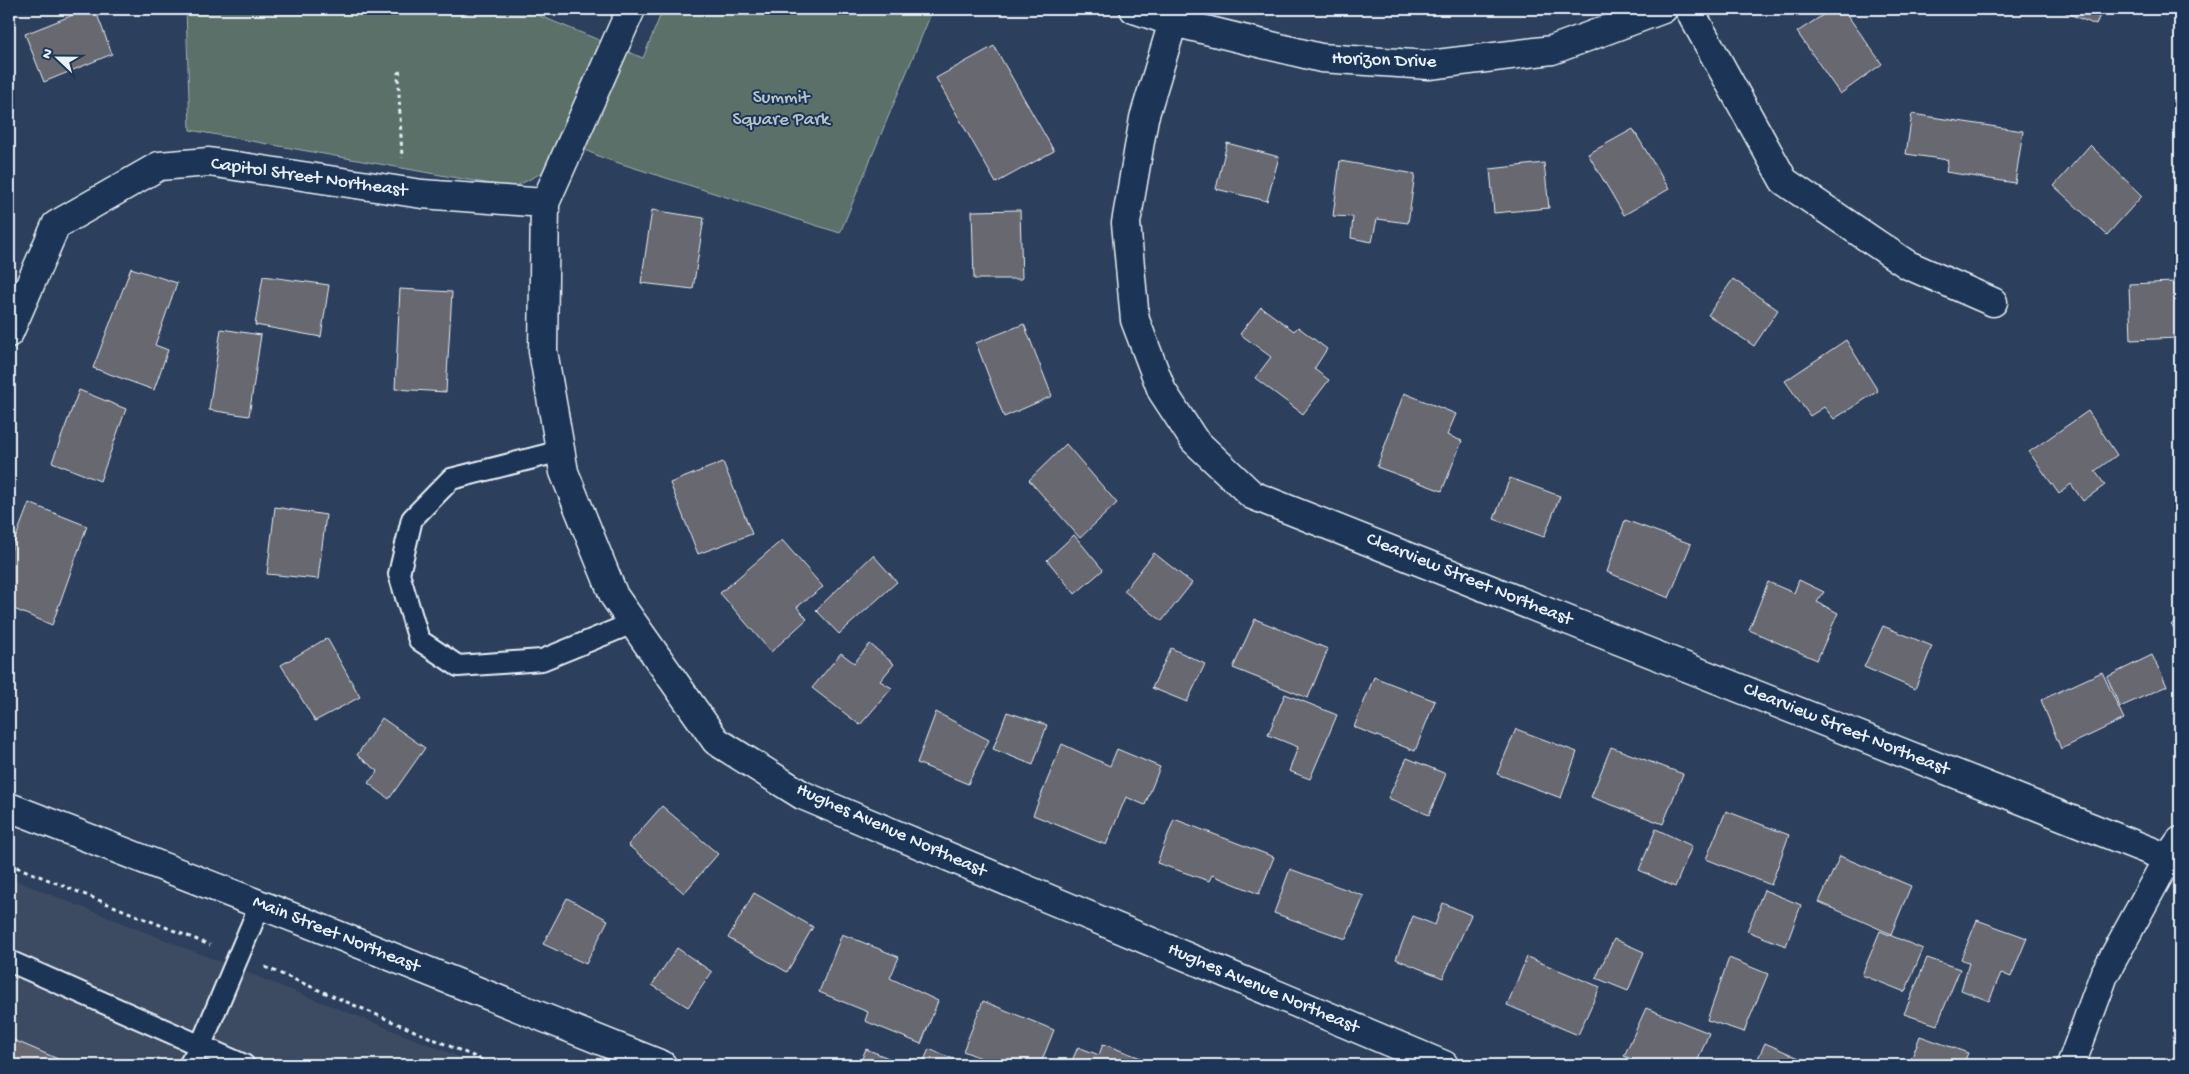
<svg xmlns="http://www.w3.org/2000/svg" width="2189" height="1074" font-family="'Gochi Hand',sans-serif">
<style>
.built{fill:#3e4b62}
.green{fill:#5b706b;stroke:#a2b0b2}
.building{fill:#676771;stroke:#e8f1f8}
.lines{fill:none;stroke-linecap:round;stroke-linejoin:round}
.lane-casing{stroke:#e8f1f8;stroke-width:24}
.street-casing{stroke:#e8f1f8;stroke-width:31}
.secondary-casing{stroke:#e8f1f8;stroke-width:31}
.path{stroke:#e8f1f8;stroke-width:3;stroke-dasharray:4 4;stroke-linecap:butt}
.lane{stroke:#1d3557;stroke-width:20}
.street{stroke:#1d3557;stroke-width:28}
.secondary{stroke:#1d3557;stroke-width:28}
.labels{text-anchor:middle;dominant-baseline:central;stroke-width:4;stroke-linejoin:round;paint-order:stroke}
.street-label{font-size:19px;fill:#e8f1f8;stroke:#1d3557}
.park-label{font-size:19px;fill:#b7c4c7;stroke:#1d3557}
</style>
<rect width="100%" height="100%" fill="#2c3f5c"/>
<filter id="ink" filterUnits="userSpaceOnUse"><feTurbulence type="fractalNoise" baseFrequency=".02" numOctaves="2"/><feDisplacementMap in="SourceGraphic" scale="10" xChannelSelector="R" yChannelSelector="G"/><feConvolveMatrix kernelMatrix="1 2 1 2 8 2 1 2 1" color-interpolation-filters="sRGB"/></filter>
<g filter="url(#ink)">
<!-- built -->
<path class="built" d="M9,878L480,1065H9Z"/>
<!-- green -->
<path class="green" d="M186,9H523L643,58L663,9H933L840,233L603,158L557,138L549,169L513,188L190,130Z"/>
<!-- building -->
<path class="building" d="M88,9H95L112,54L44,82L25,34Z
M1832,9H1843L1882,64L1840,94L1797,32Z
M2057,9H2102L2096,25Z
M994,46L1054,151L996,183L936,78Z
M1912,114L2023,131L2015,183L1946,172L1948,160L1906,154Z
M1633,129L1669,189L1624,215L1588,154Z
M1227,143L1279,157L1267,201L1216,189Z
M2090,145L2142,196L2107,235L2054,186Z
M1340,161L1415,174L1408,223L1377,219L1372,242L1351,238L1353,217L1333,216Z
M1544,163L1549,208L1494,213L1490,169Z
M652,210L704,218L693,289L641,283Z
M1020,210L1022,279H974L972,211Z
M131,268L177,283L155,345L168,350L154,390L93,368Z
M263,276L329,285L321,337L255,325Z
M1733,279L1778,310L1754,346L1708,315Z
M2174,282L2177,338L2131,340L2129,284Z
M400,289L452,292L446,392L395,389Z
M1261,307L1294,331L1298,327L1327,349L1314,369L1329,380L1303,414L1255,378L1271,357L1240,334Z
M1024,324L1052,396L1004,417L976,343Z
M221,329L261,335L249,416L209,410Z
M1846,340L1878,391L1834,419L1824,407L1810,416L1785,381Z
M79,390L126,409L100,481L52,462Z
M1404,393L1456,414L1447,435L1462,441L1442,491L1377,467Z
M2088,411L2117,455L2095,471L2105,485L2083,501L2071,484L2059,494L2029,452Z
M1066,444L1117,503L1080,538L1029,480Z
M723,462L752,534L698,554L670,483Z
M1510,478L1560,496L1544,537L1494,519Z
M29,503L87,526L52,625L9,607V555Z
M275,507L326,515L318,579L267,574Z
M1625,520L1691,544L1669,598L1607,572Z
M1074,535L1103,570L1075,594L1047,560Z
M782,540L823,587L797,607L807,619L771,652L720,593Z
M1154,553L1192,583L1162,621L1124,591Z
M873,555L897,582L839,634L816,610Z
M1799,580L1824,592L1817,602L1838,613L1817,660L1749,630L1768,582L1794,593Z
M2180,615V633L2171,625Z
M1255,619L1328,649L1308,698L1233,668Z
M1883,626L1932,646L1915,689L1864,667Z
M327,638L360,697L315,721L281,665Z
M870,644L894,664L880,681L892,688L860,725L812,688L841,653L854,663Z
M1171,648L1205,664L1187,702L1152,688Z
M2152,655L2167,686L2120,707L2107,677Z
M2102,672L2124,719L2061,749L2041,700Z
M1374,677L1435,701L1415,751L1354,727Z
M1285,694L1337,715L1310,779L1289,771L1298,747L1268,735Z
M936,712L989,740L968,784L917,763Z
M1007,712L1047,725L1033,765L993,749Z
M382,718L425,748L389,799L368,783L378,771L357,755Z
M1516,729L1577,752L1561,798L1497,774Z
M1062,744L1110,766L1117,749L1160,767L1145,805L1126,797L1106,845L1033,815Z
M1611,747L1683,774L1663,824L1591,797Z
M1407,758L1446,774L1429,815L1388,798Z
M662,806L718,854L684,893L628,845Z
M1726,811L1789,835L1771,885L1706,859Z
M1174,819L1274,857L1259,894L1212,875L1209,881L1157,863Z
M1656,829L1692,846L1675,887L1639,870Z
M1840,856L1911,886L1891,934L1819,902Z
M1290,869L1364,896L1346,939L1274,913Z
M1764,890L1801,905L1786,946L1747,931Z
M754,893L813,927L787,972L728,938Z
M567,898L608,920L586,964L543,944Z
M1443,903L1471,915L1443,978L1396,959L1413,916L1435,925Z
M1977,920L2027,938L2011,977L2001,973L1989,1001L1961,990L1969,963L1961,959Z
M1880,931L1923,949L1905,992L1862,975Z
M842,934L899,957L890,978L938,1001L921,1044L865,1021L868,1012L819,992Z
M1614,939L1644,952L1628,991L1596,978Z
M677,948L712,972L688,1007L652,985Z
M1527,957L1600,987L1578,1035L1507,1005Z
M1729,958L1768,974L1744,1032L1707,1020Z
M1927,958L1960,969L1937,1025L1904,1014Z
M983,1001L1054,1030L1040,1065H999L963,1051Z
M1646,1008L1709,1033L1696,1065H1646L1624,1056Z
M2180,1020V1041L2173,1037Z
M1920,1036L1968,1053L1963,1065H1909Z
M9,1038L72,1065H9Z
M1765,1043L1815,1065H1755Z
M1103,1044L1160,1065H1070L1078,1047L1099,1055Z
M866,1049L906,1065H859Z
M929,1049L963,1063L962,1065H922Z"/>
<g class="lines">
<defs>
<path id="lane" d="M561,451L451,479L412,519L399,574L419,640L458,666L542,660L633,623
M9,961L244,1065
M189,1065L200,1047L260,905"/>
<path id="street" d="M631,9L545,203L543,351L564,472L614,596L716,741L802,795L1444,1065
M1134,9L1173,22L1321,58L1429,65L1552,50L1663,9
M1689,9L1784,181L1908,265L1993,302
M1173,22L1144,118L1126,223L1135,320L1162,391L1194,440L1252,495L2168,858
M9,333L56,225L159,166L209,162L422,194L545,203
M2071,1065L2104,975L2168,858L2180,841"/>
<path id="secondary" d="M9,807L310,924L662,1065"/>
</defs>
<!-- lane casing -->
<use href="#lane" class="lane-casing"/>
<!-- street casing -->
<use href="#street" class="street-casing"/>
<!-- secondary casing -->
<use href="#secondary" class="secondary-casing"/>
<!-- path -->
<path class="path" d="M401,72L398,73L402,158
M9,864L210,945
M265,967L494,1065"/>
<!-- lane -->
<use href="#lane" class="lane"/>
<!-- street -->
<use href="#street" class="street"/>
<!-- secondary -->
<use href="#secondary" class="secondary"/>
</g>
</g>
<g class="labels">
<!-- street labels -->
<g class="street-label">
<text transform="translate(1384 61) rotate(2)">Horizon Drive</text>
<text transform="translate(309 178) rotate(8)">Capitol Street Northeast</text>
<text transform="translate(1469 580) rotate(22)">Clearview Street Northeast</text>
<text transform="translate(1846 730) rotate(22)">Clearview Street Northeast</text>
<text transform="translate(891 831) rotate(24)">Hughes Avenue Northeast</text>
<text transform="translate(336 935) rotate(22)">Main Street Northeast</text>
<text transform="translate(1263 989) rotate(23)">Hughes Avenue Northeast</text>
</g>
<!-- park labels -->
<g class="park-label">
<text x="781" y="98">Summit<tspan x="781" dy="22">Square Park</tspan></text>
</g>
</g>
<!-- margin -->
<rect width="2189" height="1074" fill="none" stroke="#1d3557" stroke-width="30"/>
<rect x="15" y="15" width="2159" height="1044" fill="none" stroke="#e8f1f8" stroke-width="2" filter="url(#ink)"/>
<!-- north arrow -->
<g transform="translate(58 58) rotate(292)" stroke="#1d3557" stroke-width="4" paint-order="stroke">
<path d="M0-4L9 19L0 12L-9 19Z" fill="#e8f1f8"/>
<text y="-8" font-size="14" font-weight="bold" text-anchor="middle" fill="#e8f1f8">N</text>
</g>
</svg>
